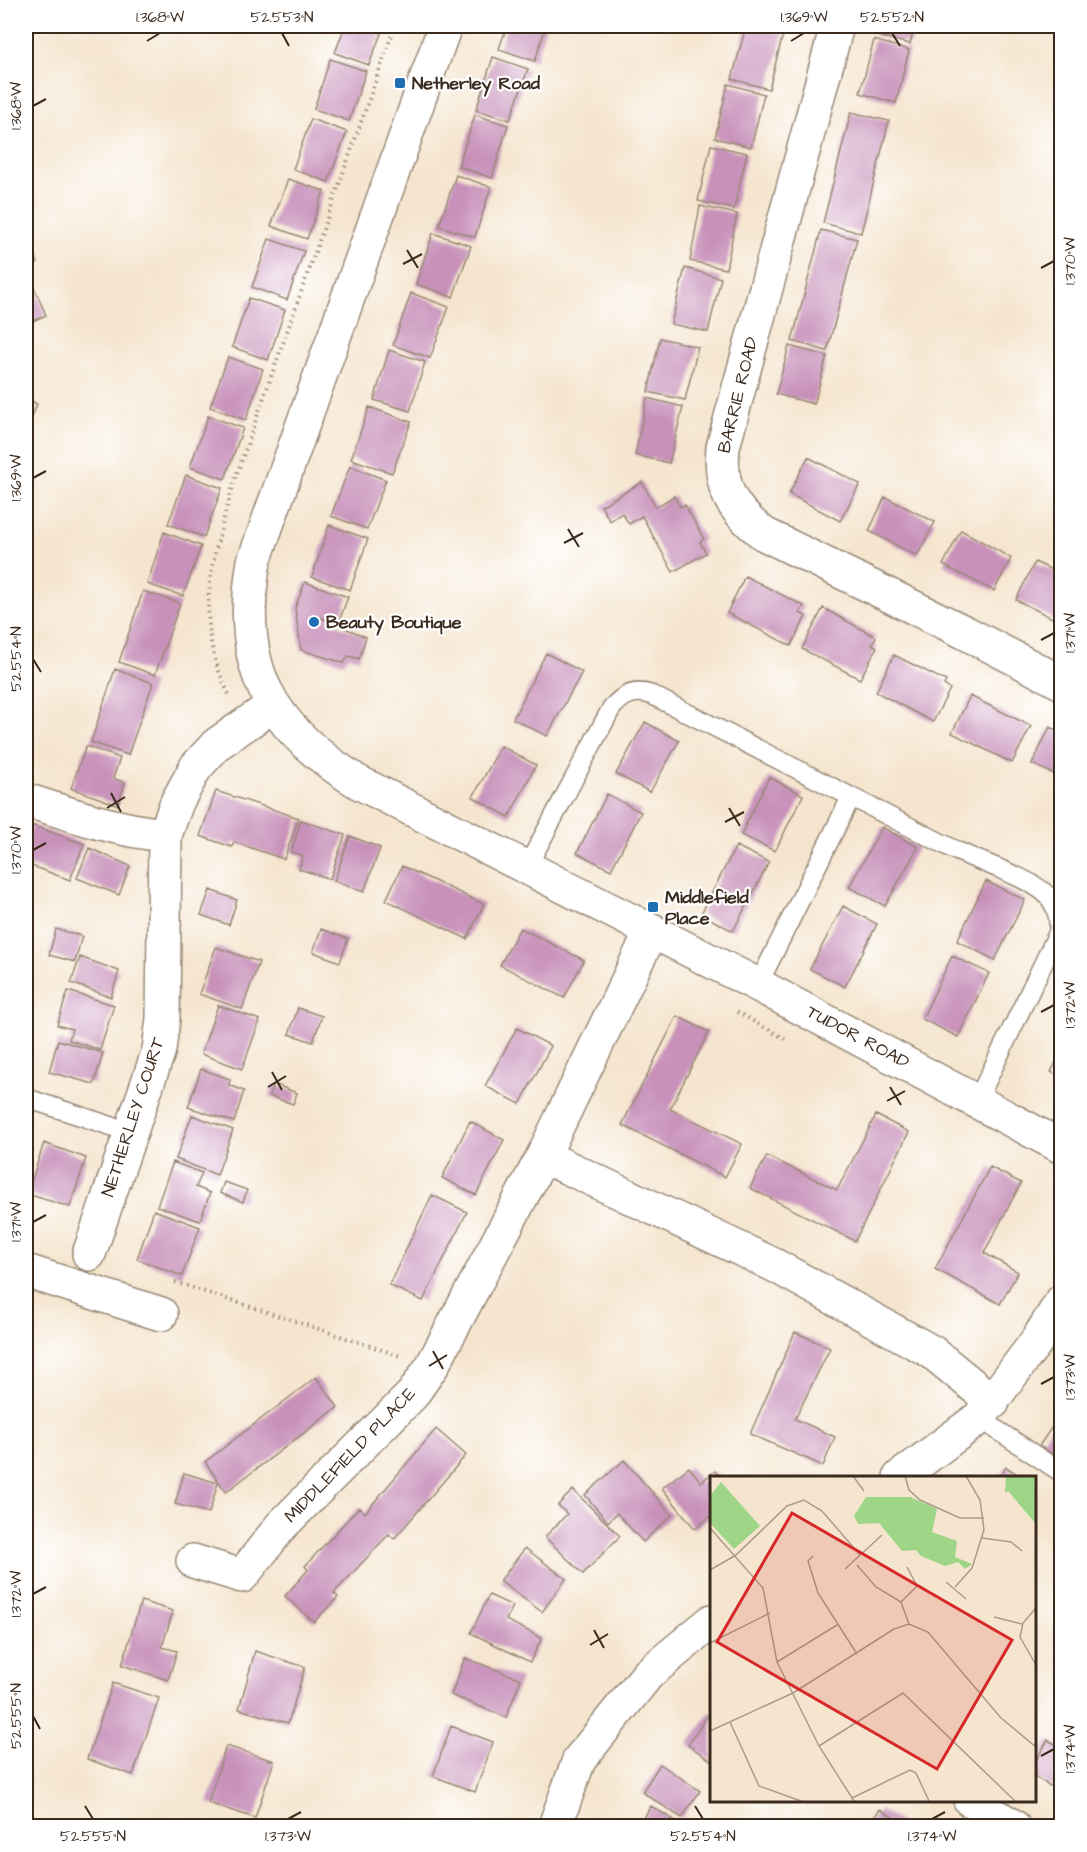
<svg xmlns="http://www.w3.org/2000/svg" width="1087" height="1852" font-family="'Architects Daughter',sans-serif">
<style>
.building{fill:#c891ba}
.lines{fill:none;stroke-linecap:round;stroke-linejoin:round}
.service-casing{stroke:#988876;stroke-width:21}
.minor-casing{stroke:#988876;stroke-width:36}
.path{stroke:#988876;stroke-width:4;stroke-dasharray:1.5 4.5;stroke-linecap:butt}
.service{stroke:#fff;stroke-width:18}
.minor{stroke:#fff;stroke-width:33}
.ticks{fill:none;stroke:#3b2a1e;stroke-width:2}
.poi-dot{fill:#1f6fb2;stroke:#fff;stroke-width:2}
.labels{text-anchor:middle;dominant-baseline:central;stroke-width:4.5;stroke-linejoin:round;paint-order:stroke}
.poi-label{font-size:18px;font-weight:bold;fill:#3b2a1e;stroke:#fff;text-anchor:start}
.street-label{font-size:18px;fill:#3b2a1e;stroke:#fff}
.inset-road{fill:none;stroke:#ab9a88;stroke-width:1.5}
.view{fill:#d62828;fill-opacity:0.15;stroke:#d62828;stroke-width:3}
.inset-edge{fill:none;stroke:#3b2a1e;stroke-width:3}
.neatline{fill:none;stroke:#3b2a1e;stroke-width:2}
.ticks-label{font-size:15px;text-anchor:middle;fill:#3b2a1e}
</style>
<rect width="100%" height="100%" fill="#fff"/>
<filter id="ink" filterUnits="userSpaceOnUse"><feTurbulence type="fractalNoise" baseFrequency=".0167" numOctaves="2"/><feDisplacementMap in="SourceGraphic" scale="12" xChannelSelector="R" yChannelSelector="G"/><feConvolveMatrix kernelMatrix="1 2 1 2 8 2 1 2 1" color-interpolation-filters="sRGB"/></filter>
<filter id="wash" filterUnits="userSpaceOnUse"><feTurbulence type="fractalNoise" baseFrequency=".008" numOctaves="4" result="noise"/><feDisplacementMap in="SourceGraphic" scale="24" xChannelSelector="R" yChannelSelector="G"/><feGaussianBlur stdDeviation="1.35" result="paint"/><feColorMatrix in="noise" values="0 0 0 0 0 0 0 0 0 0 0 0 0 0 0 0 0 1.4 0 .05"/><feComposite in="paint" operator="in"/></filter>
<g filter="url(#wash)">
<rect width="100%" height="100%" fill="#f5e5cf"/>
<g id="blocks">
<!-- building -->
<path class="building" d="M345,26H384L369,65L335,53Z
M507,26H546L535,61L499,49Z
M746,26L783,34L769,89L732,79Z
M877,26H915L910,44L874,35Z
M874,40L909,50L896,103L860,93Z
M493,57L528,69L510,120L476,110Z
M330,59L366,71L349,121L314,109Z
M728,84L764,94L751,147L715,138Z
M851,112L889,121L861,233L823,223Z
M475,115L508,125L492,178L458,166Z
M311,119L347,132L328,182L293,169Z
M711,145L747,153L734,209L698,201Z
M456,175L491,187L475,237L439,226Z
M288,179L324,191L307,239L271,226Z
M700,206L737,214L726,269L690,261Z
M821,230L857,239L827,351L792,341Z
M26,233L38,263L26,268Z
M433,233L471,246L453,297L416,284Z
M269,239L304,251L287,300L252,287Z
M685,268L721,278L708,332L671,324Z
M26,269L46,315L26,324Z
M411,293L449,307L430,358L393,345Z
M249,298L285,310L268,360L232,347Z
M660,338L698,347L685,400L648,392Z
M789,346L827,356L814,404L776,394Z
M389,350L425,362L410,411L374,400Z
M228,357L263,369L246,420L210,407Z
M26,398L37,404L26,433Z
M647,398L683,407L669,463L635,455Z
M369,407L411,422L392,473L351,459Z
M208,416L243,428L225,479L190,467Z
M808,457L860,484L840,521L789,494Z
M350,466L386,480L367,529L331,516Z
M186,475L222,488L204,537L168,524Z
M642,482L656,507L674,496L680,507L685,505L704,539L700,542L706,553L673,572L642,516L629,524L622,513L610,521L601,506Z
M885,497L935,522L917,556L869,531Z
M329,525L368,539L350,590L312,577Z
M961,530L1011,558L994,591L943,565Z
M164,532L201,546L183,596L147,584Z
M1035,562L1062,575V623L1016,600Z
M745,576L804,606L800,613L806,616L791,646L727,613Z
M305,582L348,597L338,624L314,615L366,637L359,659L348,656L344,663L301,650L295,608Z
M143,591L180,603L155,675L119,662Z
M823,608L876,637L872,644L877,647L860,679L802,649Z
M546,653L582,672L547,736L513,719Z
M894,655L946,681L944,685L950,689L933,722L876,692Z
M115,669L153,683L128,755L91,742Z
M970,696L1031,726L1012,763L952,733Z
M645,722L679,741L650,792L616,774Z
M1050,727L1062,733V778L1032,764Z
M86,746L120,758L113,778L125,783L118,805L71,788Z
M501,746L536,765L509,817L473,797Z
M769,777L803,795L775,851L741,835Z
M216,791L299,818L284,859L234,842L232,847L200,836Z
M607,794L641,812L611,870L577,853Z
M301,820L345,835L330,879L299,869L303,856L291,852Z
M31,825L84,844L70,880L26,864V830L30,832Z
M882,827L918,847L885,906L849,887Z
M350,836L380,848L364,892L334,881Z
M736,846L769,862L733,931L701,914Z
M89,848L130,866L119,895L77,878Z
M402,866L484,904L467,939L386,900Z
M986,881L1025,900L995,960L957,941Z
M210,890L237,900L229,925L201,915Z
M843,906L877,924L845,987L810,969Z
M520,928L584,960L564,998L500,965Z
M56,929L82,936L75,962L49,955Z
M321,929L348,939L340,962L313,952Z
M216,947L259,962L242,1009L199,994Z
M952,956L989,973L958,1037L922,1019Z
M80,957L119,971L111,997L71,983Z
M68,991L114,1005L100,1050L69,1040L72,1029L57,1025Z
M218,1005L260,1020L242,1069L201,1054Z
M298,1008L322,1016L313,1042L289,1034Z
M677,1016L709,1032L670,1109L742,1144L725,1177L622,1125Z
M517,1028L551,1046L520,1104L485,1086Z
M58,1040L103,1053L94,1084L49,1072Z
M1062,1051V1078L1051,1072Z
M201,1069L230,1079L229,1085L244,1091L234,1122L188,1107Z
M274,1084L297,1093L293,1104L269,1096Z
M192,1115L233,1130L217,1175L176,1159Z
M876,1115L909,1132L855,1241L750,1188L767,1156L837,1190Z
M470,1121L504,1140L476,1195L442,1178Z
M44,1143L86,1158L70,1207L27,1194Z
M173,1162L202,1173L196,1187L210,1193L200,1221L157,1206Z
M990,1167L1021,1183L984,1253L1018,1272L1000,1304L935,1269Z
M224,1182L247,1190L243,1202L220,1193Z
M432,1195L467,1212L423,1301L389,1285Z
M154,1210L200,1227L182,1276L137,1259Z
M795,1332L830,1348L795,1419L835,1437L823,1466L750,1434Z
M316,1377L338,1407L226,1492L205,1462Z
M1062,1412V1460L1039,1446Z
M436,1429L466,1455L394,1539L389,1534L334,1593L338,1597L314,1622L285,1596L308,1570L305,1566L359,1507L365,1513Z
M624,1460L672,1515L643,1542L617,1513L608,1522L585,1495Z
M689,1467L701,1482L715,1471L720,1477H712V1515L695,1529L662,1488Z
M1006,1467L1022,1477H1000Z
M184,1473L218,1483L209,1513L175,1504Z
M573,1490L620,1536L583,1574L545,1537L567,1514L558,1505Z
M525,1548L566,1579L542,1612L500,1581Z
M489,1595L513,1606L506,1620L542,1638L530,1662L471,1633Z
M141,1601L173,1611L162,1647L177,1651L168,1680L122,1665Z
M255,1651L305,1667L288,1723L239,1709Z
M465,1658L521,1679L506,1717L451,1695Z
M113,1683L159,1698L133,1775L87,1759Z
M710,1712L712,1713V1761L688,1745Z
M451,1726L493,1742L475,1792L433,1776Z
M1048,1740L1062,1748V1793L1035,1777V1762Z
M226,1746L274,1761L255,1818L208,1803Z
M660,1764L700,1791L682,1818L642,1792Z
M651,1806L683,1826H638Z
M880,1809L906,1826H868Z
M420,1822L433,1826H419Z"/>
</g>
</g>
<g filter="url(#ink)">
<use href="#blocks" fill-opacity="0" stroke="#988876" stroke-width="1.5"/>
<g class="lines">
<defs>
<path id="service" d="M527,867L611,709C622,695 635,689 652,695C754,747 855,799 957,851C980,862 1032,879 1047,895C1057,906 1060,920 1058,933L977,1101
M758,985L851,797
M26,1098L129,1132
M979,1418L1062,1473"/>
<path id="minor" d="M445,26L254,561C236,666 268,727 358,782L758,985L1062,1147
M837,26L723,447C719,488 731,509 764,534L966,633L1062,683
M26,800C72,815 116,830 165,835
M543,1156L774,1265L932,1352L993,1402
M89,1254L159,1050L163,1019L165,835L177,802L196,767L217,744L272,706
M26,1271L161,1314
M900,1477L979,1418L1036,1342L1062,1301
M193,1561L242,1576L281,1526L412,1395L432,1366L543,1156L652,930
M970,1800L1013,1826
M555,1826L579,1760L648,1674L712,1621"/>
</defs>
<!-- service casing -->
<use href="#service" class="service-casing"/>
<!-- minor casing -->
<use href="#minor" class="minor-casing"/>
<!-- path -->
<path class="path" d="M229,694C190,618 214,555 235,479L395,26
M737,1012L785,1039
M26,1234L36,1237
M175,1282L401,1356"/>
<!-- service -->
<use href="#service" class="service"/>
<!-- minor -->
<use href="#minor" class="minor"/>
</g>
</g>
<!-- ticks -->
<path class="ticks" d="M282,33L289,46M892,33L900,46M147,41L160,33M791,41L804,33M33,106L46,99M407,250L418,268M403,264L422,254M1041,268L1054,261M33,478L46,471M568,529L579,547M564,543L583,533M1041,640L1054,633M33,659L41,672M111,793L121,812M107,808L125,797M729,808L740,826M725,822L744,812M33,850L46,843M1041,1012L1054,1005M272,1072L282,1090M268,1087L286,1076M890,1087L901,1105M887,1101L905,1091M33,1222L46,1215M433,1351L443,1369M429,1366L447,1355M1041,1384L1054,1377M33,1594L46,1587M594,1630L604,1648M590,1645L608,1634M33,1716L40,1729M1041,1756L1054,1749M85,1806L93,1819M695,1806L703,1819M288,1819L301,1812M932,1819L945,1812"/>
<!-- markers -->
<g class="poi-dot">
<rect x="394" y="77" width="12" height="12" rx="3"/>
<circle cx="314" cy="622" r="6"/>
<rect x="647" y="901" width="12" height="12" rx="3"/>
</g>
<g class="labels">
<!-- poi labels -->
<g class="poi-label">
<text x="412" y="83">Netherley Road</text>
<text x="326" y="622">Beauty Boutique</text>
<text x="665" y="897">Middlefield<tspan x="665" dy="21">Place</tspan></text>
</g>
<!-- street labels -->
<g class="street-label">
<text transform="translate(738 395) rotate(-76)">BARRIE ROAD</text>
<text transform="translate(858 1037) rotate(28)">TUDOR ROAD</text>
<text transform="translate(133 1117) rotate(-72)">NETHERLEY COURT</text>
<text transform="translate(350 1455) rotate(-46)">MIDDLEFIELD PLACE</text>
</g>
</g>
<!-- overview -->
<g transform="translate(710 1476)">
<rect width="326" height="326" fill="#f5e5cf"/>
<path d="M296,0H325V47L298,15L295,17ZM156,21H200L227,33L222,56L247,65L245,81L262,88L255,93L248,86L235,90L211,80L206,74L192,75L169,47L148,48L144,40Z" fill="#9ed587"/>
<path d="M11,6L50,50L24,73L0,47V20Z" fill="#9ed587"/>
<path class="inset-road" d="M143,0L154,15M195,0L199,14L210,24L250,42H274M0,52L53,112L67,186L109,270L144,325M272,62L301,66L312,75M26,79L77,30L94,24L112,35L150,79M103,80L98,85L108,117L147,178M147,89L166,111L191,126L199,148M135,93L172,59M0,94L26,79M236,106L256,123M245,111L262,92L274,54L270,24L256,0M191,126L207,110L197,91M326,132L313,147L310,161L326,189M284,141L312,148M0,167L60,137M67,186L127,149M20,246L49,310L91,325M0,255L83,217L184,153L199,148L218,156L291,242L326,271M109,270L193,217L305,325M142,322L200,294L206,297L219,325"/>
<path class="view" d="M82,37L302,164L227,293L7,166Z"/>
<rect width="326" height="326" class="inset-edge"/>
</g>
<!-- margin -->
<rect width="1087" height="1852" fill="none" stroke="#fff" stroke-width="66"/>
<rect x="33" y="33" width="1021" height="1786" class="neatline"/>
<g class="ticks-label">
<text x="160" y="22">1.368°W</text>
<text x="282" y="22">52.553°N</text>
<text x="804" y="22">1.369°W</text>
<text x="892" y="22">52.552°N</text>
<text transform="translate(16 106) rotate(-90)" y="5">1.368°W</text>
<text transform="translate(1070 261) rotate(-90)" y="5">1.370°W</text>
<text transform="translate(16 478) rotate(-90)" y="5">1.369°W</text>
<text transform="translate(1070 633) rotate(-90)" y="5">1.371°W</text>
<text transform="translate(16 659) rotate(-90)" y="5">52.554°N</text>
<text transform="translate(16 850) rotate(-90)" y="5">1.370°W</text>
<text transform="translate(1070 1005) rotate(-90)" y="5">1.372°W</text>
<text transform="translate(16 1222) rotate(-90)" y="5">1.371°W</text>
<text transform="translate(1070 1377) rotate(-90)" y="5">1.373°W</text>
<text transform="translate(16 1594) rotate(-90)" y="5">1.372°W</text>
<text transform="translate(16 1716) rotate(-90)" y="5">52.555°N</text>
<text transform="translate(1070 1749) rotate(-90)" y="5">1.374°W</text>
<text x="93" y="1841">52.555°N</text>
<text x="288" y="1841">1.373°W</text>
<text x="703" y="1841">52.554°N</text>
<text x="932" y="1841">1.374°W</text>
</g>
</svg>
